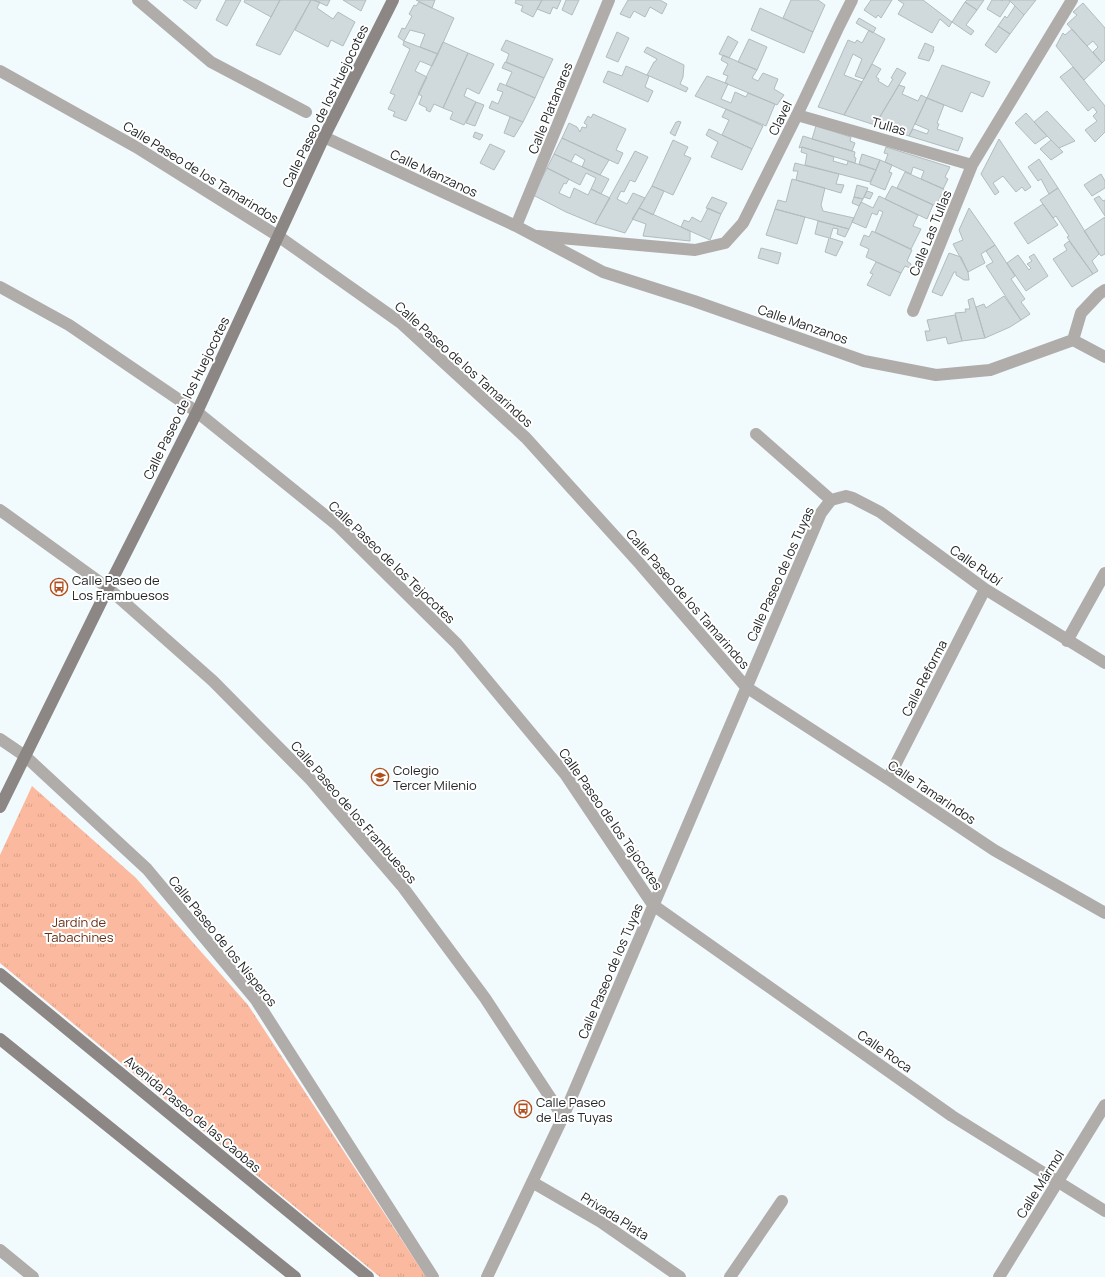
<svg xmlns="http://www.w3.org/2000/svg" width="1105" height="1277" font-family="Manrope,sans-serif">
<style>
.grass{fill:url(#grass-tufts)}
.building{fill:#d0d9dc;stroke:#b2bbbe}
.lines{fill:none;stroke-linecap:round;stroke-linejoin:round}
.street{stroke:#b0acaa;stroke-width:12}
.secondary{stroke:#8c8785;stroke-width:12}
.labels{text-anchor:middle;dominant-baseline:central;stroke-width:4;stroke-linejoin:round;paint-order:stroke}
.street-label{font-size:13px;fill:#222627;stroke:#fff}
.poi-label{font-size:13px;fill:#222627;stroke:#fff;text-anchor:start}
.park-label{font-size:13px;fill:#663017;stroke:#fff}
</style>
<defs>
<pattern id="grass-tufts" width="24" height="20" patternUnits="userSpaceOnUse"><rect width="24" height="20" fill="#fbba9f"/><path d="M3 7l-1-3M5 7V3M7 7l1-3M15 17l-1-3M17 17v-4M19 17l1-3" fill="none" stroke="#d7a089"/></pattern>
</defs>
<rect width="100%" height="100%" fill="#f1fafd"/>
<!-- grass -->
<path class="grass" d="M32,786L136,878L248,1005L426,1277H380L0,963V855Z"/>
<!-- building -->
<path class="building" d="M183,0H201L196,9Z
M226,0H241L227,26L216,20Z
M245,0H280L271,17L244,2Z
M280,0H311L280,55L256,45Z
M311,0L320,2L317,8L333,19L338,12L355,22L343,46L331,40L328,47L295,30Z
M314,0H330L327,6Z
M343,0H366L361,11Z
M416,0H435L432,8Z
M516,0H542L533,17L521,11L523,6L515,3Z
M542,0H561L557,9L553,7L550,14L537,9Z
M566,0H579L572,15L562,10Z
M628,0H660L667,4L662,14L650,7L645,17L634,11L630,18L620,14Z
M791,0H818L825,5L813,32L783,18Z
M871,0H892L881,18L878,15L876,18L864,10Z
M898,0H923L952,22L949,27L940,19L932,33L898,14L904,4Z
M967,0H984L977,10L965,2Z
M992,0H1000L1002,1L1003,0H1009L1010,2L1000,17L987,9Z
M1009,0H1036L1024,15Z
M419,2L454,18L438,54L420,47L425,34L410,30L404,41L398,37L402,28L405,29L412,16L409,14L414,5L416,6Z
M965,2L977,10L966,25L974,31L971,35L952,22Z
M1083,3L1105,28V60L1102,63L1093,52L1098,47L1093,41L1087,46L1067,24L1077,15L1073,12Z
M1015,6L1024,15L1010,34L998,26L1005,16L1007,18Z
M760,8L813,32L804,53L751,30Z
M859,18L876,28L873,33L856,23Z
M998,26L1010,34L996,53L985,45Z
M1072,29L1102,63L1084,80L1056,46L1063,33L1065,35Z
M869,30L885,39L864,79L855,76L862,59L853,54L844,75L862,82L844,115L818,107L848,40L855,43L857,40L862,43Z
M617,32L629,38L618,62L606,57Z
M728,36L738,42L729,58L719,54Z
M749,39L767,47L757,70L738,62Z
M506,40L553,59L544,78L506,62L509,54L501,50Z
M404,41L438,54L432,66L420,61L415,71L427,77L406,121L393,116L395,112L388,109L395,95L390,93L410,49L403,45Z
M443,42L468,53L443,108L434,104L430,112L426,110L427,108L419,104L422,96L418,94Z
M925,43L934,47L933,49L934,50L929,61L918,58Z
M647,47L684,65L683,77L680,84L688,88L686,92L647,75L654,62H655L657,59L644,52Z
M468,53L494,64L479,94L467,88L464,96L476,102L464,125L450,119L453,112L443,108Z
M723,55L757,70L752,78L758,81L763,73L778,79L774,89L784,95L777,105L725,83L728,76L723,74L728,64L721,60Z
M505,62L544,78L535,98L506,85L512,72L502,68Z
M872,64L881,69L876,77L879,79L878,81L888,87L893,79L891,78L897,68L906,73L875,125L844,115Z
M942,65L990,82L983,97L971,92L962,112L927,98Z
M626,66L649,76L645,87L653,91L648,102L603,82L608,71L622,76Z
M1073,67L1105,106V132L1095,142L1085,130L1097,121L1093,116L1097,112L1093,107L1088,111L1060,77Z
M707,76L728,84L721,99L731,103L735,92L746,97L748,93L775,104L766,126L695,96Z
M500,83L535,98L523,122L489,108L492,101L498,104L503,92L497,90Z
M899,85L905,87L902,94L918,101L921,95L927,98L909,136L875,125Z
M927,98L944,105L937,123L939,124L937,129L963,138L958,151L909,136L913,129L927,134L929,130L915,124Z
M476,102L484,105L475,126L466,123Z
M726,109L763,126L752,149L722,135L729,120L722,117Z
M1047,111L1075,141L1059,148L1047,136L1034,122Z
M1026,113L1047,136L1035,144L1015,123Z
M593,114L626,129L616,150L623,153L618,164L562,138L569,123L577,127L580,132L582,127L586,128L587,125L584,123L588,116L591,118Z
M510,117L523,122L514,137L504,133Z
M678,121L681,122L675,136L670,133L676,122H677Z
M816,126L851,137L850,141L855,143L852,151L812,139Z
M709,129L752,149L742,170L711,157L718,142L706,135Z
M475,132L483,135L480,140L473,137Z
M803,136L855,152L854,157L856,158L855,163L802,147L799,148Z
M562,138L609,160L600,175L582,167L585,160L575,154L571,162L554,154Z
M999,139L1031,187L1025,191L1022,187L1016,192L1003,176L993,183L999,192L995,195L981,174Z
M673,140L688,147L684,155L691,158L673,195L652,186Z
M1051,140L1063,152L1051,160L1040,149Z
M490,144L505,151L494,170L480,163Z
M802,147L834,157L833,161L847,165L848,161L876,170L870,182L805,165L807,154L801,152Z
M886,147L950,167L945,177L948,179L943,189L921,179L924,171L913,167L911,174L885,162L888,154L884,153Z
M635,151L648,157L635,182L630,180L624,192L621,191L617,199L627,204L633,193L645,198L625,233L595,224Z
M554,154L609,179L601,194L591,189L596,178L586,173L580,185L547,168Z
M862,154L880,160L876,170L859,164Z
M1039,159L1058,188L1049,194L1041,179L1038,181L1028,167Z
M880,160L892,165L889,172L892,173L885,190L870,184Z
M795,163L839,174L836,184L844,185L841,193L796,180L798,171H793Z
M547,168L569,179L566,184L564,183L559,193L570,198L574,188L588,195L591,189L610,198L595,224L566,212L533,195Z
M905,172L944,189L936,206L897,188Z
M1101,174L1105,181V188L1092,196L1084,185Z
M792,179L825,188L821,205L823,211L854,218L849,229L775,209L778,200L786,202Z
M857,185L868,188L863,199L854,197Z
M652,186L664,191L653,215L639,208Z
M892,186L933,205L927,219L885,199Z
M1058,188L1099,254L1092,261L1098,271L1093,274L1067,237L1069,236L1056,216L1053,218L1040,200Z
M867,191L873,193L870,199L864,197Z
M879,196L918,215L913,226L921,229L911,249L875,232L883,212L879,210L877,215L872,213L866,228L852,222L861,202L873,208Z
M1099,196L1103,201L1105,200V216L1094,199Z
M712,197L727,203L721,214L706,208Z
M854,197L863,199L859,206L852,203Z
M1043,204L1058,225L1028,244L1014,223Z
M639,208L690,231V241L643,236L646,224L632,219Z
M708,208L721,214L710,240L681,227L684,220L689,222L692,217L701,222Z
M969,208L995,245L981,254L985,263L968,272L953,244L963,240L959,230Z
M775,209L805,217L797,244L766,235Z
M1105,217V254L1101,256L1084,231Z
M818,221L849,229L845,237L837,234L838,229L833,228L830,238L843,242L836,256L825,252L829,238L815,234Z
M872,231L912,250L907,261L911,264L910,268L905,266L901,273L866,257L869,249L860,245L864,235L869,237Z
M1069,241L1093,274L1072,287L1053,259L1067,250L1064,245Z
M995,245L1015,276L1011,279L1025,299L1021,302L1030,314L1021,320L986,266L993,262L986,251Z
M761,248L781,253L778,264L758,258Z
M949,253L961,257L968,272L969,280H964L956,275V272H954L942,296L932,292Z
M1034,254L1048,276L1026,291L1007,263L1018,255L1029,270L1031,268L1027,264L1032,261L1029,257Z
M876,262L901,273L890,296L867,285L873,274L870,273Z
M1004,296L1021,320L1010,327L985,338L976,307L984,304L986,308Z
M973,298L985,338L962,341L955,313L966,312L965,309H970L968,300Z
M955,315L962,341L948,344L946,337L927,341L925,331H930L927,320Z"/>
<g class="lines">
<!-- street -->
<path class="street" d="M138,0L211,62L306,112
M0,71L136,147L278,236L401,323L526,438L640,564L746,687L888,779L994,850L1105,913
M797,115L972,165
M324,137L516,226L603,272L694,301L864,361L936,375L990,370L1073,340
M516,226L609,0
M538,236L695,250L725,243L743,223L797,115L839,26L852,0
M0,287L69,325L197,412L337,525L457,644L565,774L653,905L952,1116L1105,1211
M913,311L972,165L1072,0
M1073,340L1081,313L1099,294L1105,290
M1073,340L1105,357
M756,434L831,500
M831,500L846,496L853,498L880,512L985,589L1105,663
M0,510L108,588L213,681L311,780L402,886L485,998L563,1117
M1067,641L1105,573
M0,739L25,756L147,869L256,1000L433,1277
M888,779L985,589
M532,1182L601,1222L680,1277
M0,1250L33,1277
M487,1277L563,1117L821,513L831,500
M730,1277L782,1201
M999,1277L1105,1105"/>
<!-- secondary -->
<path class="secondary" d="M0,807L108,588L197,412L324,137L393,0
M0,974L368,1277
M0,1039L295,1277"/>
</g>
<!-- icons -->
<defs>
<symbol id="bus-ring" viewBox="-11 -11 22 22"><circle r="9.5" fill="#fff" stroke="#b24e1c" stroke-width="1.5"/><path d="M-5-6H5V4H4V6H2V4H-2V6H-4V4H-5ZM-3.5-4V0h7V-4ZM-3.5 1.2v1.5H-2V1.2ZM2 1.2v1.5H3.5V1.2Z" fill="#b24e1c"/></symbol>
<symbol id="school-ring" viewBox="-11 -11 22 22"><circle r="9.5" fill="#fff" stroke="#b24e1c" stroke-width="1.5"/><path d="M0-5L7-2L0 1L-7-2ZM-4 1L0 2.5L4 1V4Q0 6-4 4Z" fill="#b24e1c"/></symbol>
</defs>
<g fill-rule="evenodd">
<use href="#bus-ring" x="49" y="577" width="20" height="20"/>
<use href="#school-ring" x="370" y="767" width="20" height="20"/>
<use href="#bus-ring" x="513" y="1099" width="20" height="20"/>
</g>
<g class="labels">
<!-- street labels -->
<g class="street-label">
<text transform="translate(325 106) rotate(-64)">Calle Paseo de los Huejocotes</text>
<text transform="translate(550 108) rotate(-68)">Calle Platanares</text>
<text transform="translate(780 118) rotate(-64)">Clavel</text>
<text transform="translate(889 126) rotate(16)">Tullas</text>
<text transform="translate(201 172) rotate(32)">Calle Paseo de los Tamarindos</text>
<text transform="translate(434 173) rotate(25)">Calle Manzanos</text>
<text transform="translate(930 233) rotate(-68)">Calle Las Tullas</text>
<text transform="translate(803 324) rotate(19)">Calle Manzanos</text>
<text transform="translate(464 364) rotate(42)">Calle Paseo de los Tamarindos</text>
<text transform="translate(186 398) rotate(-64)">Calle Paseo de los Huejocotes</text>
<text transform="translate(392 562) rotate(44)">Calle Paseo de los Tejocotes</text>
<text transform="translate(976 565) rotate(35)">Calle Rubí</text>
<text transform="translate(780 574) rotate(-66)">Calle Paseo de los Tuyas</text>
<text transform="translate(688 599) rotate(49)">Calle Paseo de los Tamarindos</text>
<text transform="translate(924 678) rotate(-63)">Calle Reforma</text>
<text transform="translate(932 792) rotate(34)">Calle Tamarindos</text>
<text transform="translate(354 812) rotate(49)">Calle Paseo de los Frambuesos</text>
<text transform="translate(611 819) rotate(55)">Calle Paseo de los Tejocotes</text>
<text transform="translate(223 941) rotate(51)">Calle Paseo de los Nísperos</text>
<text transform="translate(610 971) rotate(-67)">Calle Paseo de los Tuyas</text>
<text transform="translate(885 1051) rotate(35)">Calle Roca</text>
<text transform="translate(193 1114) rotate(40)">Avenida Paseo de las Caobas</text>
<text transform="translate(1040 1184) rotate(-58)">Calle Mármol</text>
<text transform="translate(615 1216) rotate(32)">Privada Plata</text>
</g>
<!-- poi labels -->
<g class="poi-label">
<text x="72" y="580">Calle Paseo de<tspan x="72" dy="15">Los Frambuesos</tspan></text>
<text x="393" y="770">Colegio<tspan x="393" dy="15">Tercer Milenio</tspan></text>
<text x="536" y="1102">Calle Paseo<tspan x="536" dy="15">de Las Tuyas</tspan></text>
</g>
<!-- park labels -->
<g class="park-label">
<text x="79" y="922">Jardín de<tspan x="79" dy="15">Tabachines</tspan></text>
</g>
</g>
</svg>
